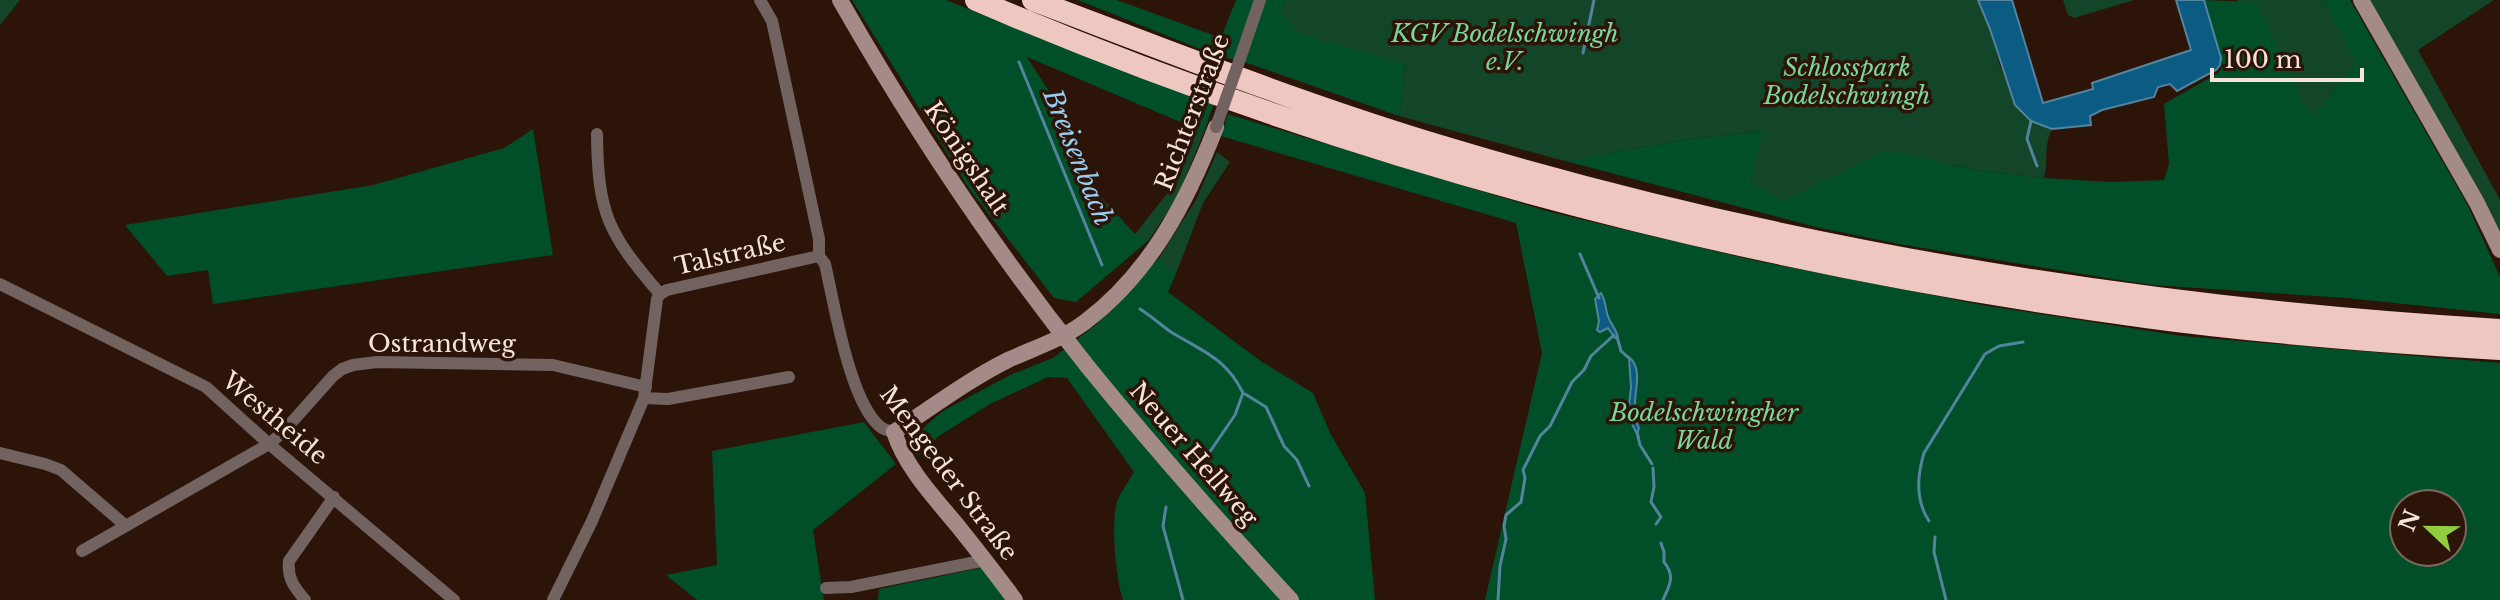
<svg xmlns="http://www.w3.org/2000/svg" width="2500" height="600" font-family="'Libre Baskerville',serif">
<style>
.green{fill:#134628}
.forest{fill:#004f29;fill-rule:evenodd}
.water{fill:#0c5b83;stroke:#52849e;stroke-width:2}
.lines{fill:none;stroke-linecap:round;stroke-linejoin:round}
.stream{stroke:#52849e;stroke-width:3}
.street{stroke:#726260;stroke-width:12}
.secondary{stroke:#a48b87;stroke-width:16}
.highway{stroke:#eec7c1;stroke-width:22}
.street-bridge{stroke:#726260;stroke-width:12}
.labels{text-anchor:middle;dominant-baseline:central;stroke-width:7;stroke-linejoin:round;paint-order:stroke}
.park-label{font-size:24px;font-style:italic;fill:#79d79a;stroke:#2c1409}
.street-label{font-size:24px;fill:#f6e4dc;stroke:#2c1409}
.water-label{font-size:26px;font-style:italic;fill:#98cdf1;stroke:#2c1409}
</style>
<rect width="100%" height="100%" fill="#2c1409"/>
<!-- green -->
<path class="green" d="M0,0H20L0,25Z
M1285,0H1978L1990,29L2000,66L2031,121L2052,129C2043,147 2049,160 2044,178L1975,170L1955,165L1784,201L1751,181L1762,131L1688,139L1565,161L1399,116L1406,65L1295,32L1281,10Z
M2063,0H2134L2074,18L2068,15Z
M2237,0H2323L2356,62L2316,113L2307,109Z
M2367,0H2494L2418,50L2500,200V236Z
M1197,129L1204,132L1177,198L1149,240L1135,234L1169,191Z
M1217,152L1230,162L1203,203L1176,274L1159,258L1196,200Z"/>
<!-- forest -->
<path class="forest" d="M852,0H946L1050,42L1214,103L1204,132L1027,57L1072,127L1092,187L1135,234L1149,240L1076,302L1054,298L970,190Z
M1078,0H1117L1221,38L1236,0H1285L1281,10L1296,32L1406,65L1399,116L1247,63L1215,55Z
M2205,0L2256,2L2307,109L2316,113L2356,62L2323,0H2350L2467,204L2500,277V314L2347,298L2153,285L2107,278L1899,244L1816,227L1565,161L1688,139L1763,131L1751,181L1784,201L1887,150L1975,170L2044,178L2111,182L2164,180L2169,164L2164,104L2218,73L2223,66Z
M1228,114L1550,212L1757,261L1988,306L2182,336L2500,363V600H1485L1542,353L1516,223L1221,136ZM2404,504H2452V552H2404Z
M533,129L553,255L213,304L208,270L167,276L125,225L373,185L504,148Z
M1159,258L1176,274L1168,292L1262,362L1313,393L1330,433L1365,493L1375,600H1123C1116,580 1110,519 1118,499C1122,490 1129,481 1134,472L1067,378L1048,377L990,404L939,436L919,455L913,454L912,443L923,428L943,411L1010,375L1053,358L1097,324Z
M864,422L896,464L813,530L824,600H697L666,575L717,565L712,451Z
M985,567L1010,600H878L879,589Z"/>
<!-- water -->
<path class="water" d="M1978,0H2012L2043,103L2093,89L2092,83L2191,50L2176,0H2204L2221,58L2220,65L2216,70L2177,91L2170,84L2158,87L2154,97L2102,110L2090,116L2091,125L2052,129L2031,121L2015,105L1990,29Z
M1601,293C1606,301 1605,305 1607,313C1609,323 1617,329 1618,338H1615L1608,328L1600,332L1597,330L1599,321L1595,299Z
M1629,357C1648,373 1626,404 1639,428L1637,434L1628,416L1631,387Z"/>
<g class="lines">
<!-- stream -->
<path class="stream" d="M1583,53L1594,0
M1019,62L1102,265
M2031,121L2027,139L2037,166
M1580,254L1599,298
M1140,309C1151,316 1161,325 1171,332C1202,351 1226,358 1243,393L1235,415L1209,453
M1617,337L1621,351L1630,359
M1245,394L1266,407L1284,446L1297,460L1309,486
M1637,432L1640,445L1652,464
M1653,468L1654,487L1651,502L1661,517L1656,524
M1166,507L1163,526L1183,600
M1929,521C1915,500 1917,476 1924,453L1985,354L1999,346L2023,342
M1935,537L1934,552L1946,600
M1661,543L1664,552V562C1676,577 1669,586 1663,600
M1498,600L1500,566L1506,539L1504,526L1506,515L1521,502L1525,478L1523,470L1540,436L1550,426L1572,382L1584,370L1591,356L1614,335"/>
<!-- street -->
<path class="street" d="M760,0L772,21L819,239V256L825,264C834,302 850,406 882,428C883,429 893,432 894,432
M1243,50L1260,0
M597,134C598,215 608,233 660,294
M0,284L206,387L269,444L454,600
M644,398L668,399L789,377
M0,453L45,464L61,470L126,526
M82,551L269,444L283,432L333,376L342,369L353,365L377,362L553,365L646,387
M826,588L851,587L986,560
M305,600C294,587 287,578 289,561L334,497
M553,600L592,521L644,398L657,299L660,294L667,290L819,256"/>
<!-- secondary -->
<path class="secondary" d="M840,0C913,128 996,252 1088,367C1153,447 1221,524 1291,600
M2361,0L2477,203L2500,250
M1015,600C996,574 977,550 957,525C933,496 906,468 894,432C931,408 968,380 1008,360C1034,348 1061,340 1085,322C1150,273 1187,202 1216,127"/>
<!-- highway -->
<path class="highway" d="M976,0C1349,160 1745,263 2146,317C2264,333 2382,342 2500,349
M1033,0C1170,52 1306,106 1447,148C1789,251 2144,309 2500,330"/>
<!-- street-bridge -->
<path class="street-bridge" d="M1216,127L1243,50"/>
</g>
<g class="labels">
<!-- park labels -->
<g class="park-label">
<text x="1505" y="33">KGV Bodelschwingh<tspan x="1505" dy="28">e.V.</tspan></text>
<text x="1847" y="67">Schlosspark<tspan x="1847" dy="28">Bodelschwingh</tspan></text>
<text x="1704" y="412">Bodelschwingher<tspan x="1704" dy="28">Wald</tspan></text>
</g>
<!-- street labels -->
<g class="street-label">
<text transform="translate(1192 112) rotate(-69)">Richterstraße</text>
<text transform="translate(967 158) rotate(56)">Königshalt</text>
<text transform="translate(730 254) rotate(-13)">Talstraße</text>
<text x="442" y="343">Ostrandweg</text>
<text transform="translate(275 418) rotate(40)">Westheide</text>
<text transform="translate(1194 454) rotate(49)">Neuer Hellweg</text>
<text transform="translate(949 473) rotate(53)">Mengeder Straße</text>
</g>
<!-- water labels -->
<g class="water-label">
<text transform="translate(1078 157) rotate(68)">Breisenbach</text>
</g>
</g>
<!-- north arrow -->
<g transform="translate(2428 528) rotate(292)"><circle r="38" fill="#2c1409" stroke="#7d675d" stroke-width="2"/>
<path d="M0-6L14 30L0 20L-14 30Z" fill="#92cd3e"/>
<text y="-12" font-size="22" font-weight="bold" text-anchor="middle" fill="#f6e4dc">N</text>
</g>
<!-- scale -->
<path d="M2212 68v12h150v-12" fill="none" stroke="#f6e4dc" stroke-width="4"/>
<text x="2224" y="68" font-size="24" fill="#f6e4dc" stroke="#2c1409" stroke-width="6" paint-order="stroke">100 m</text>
</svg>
